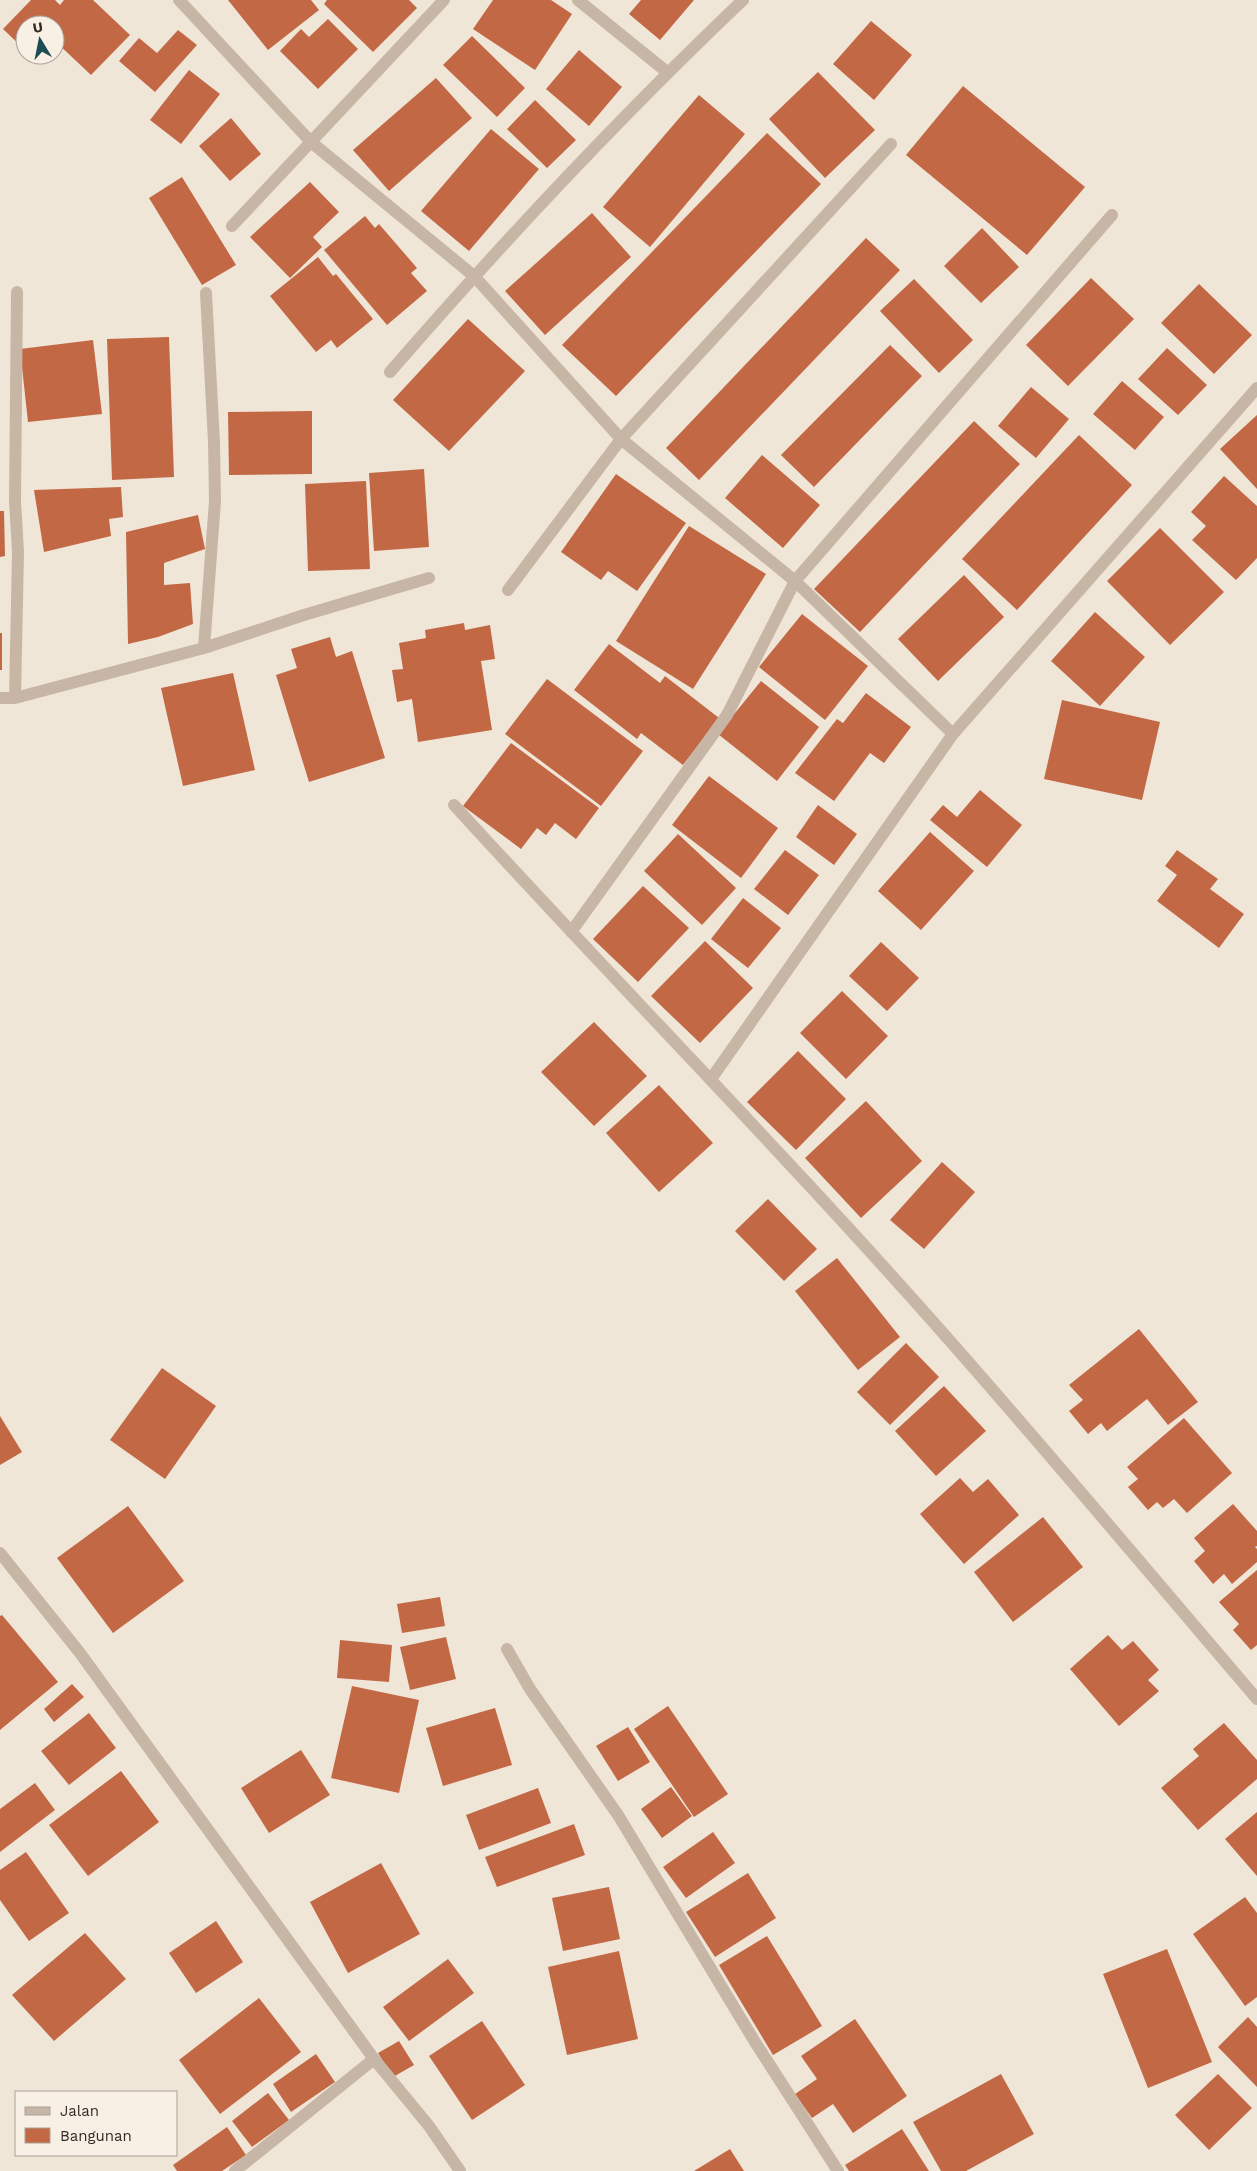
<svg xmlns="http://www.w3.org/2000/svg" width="1257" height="2171" font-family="'Work Sans',sans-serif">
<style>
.building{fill:#c26844}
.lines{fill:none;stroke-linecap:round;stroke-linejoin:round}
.lane{stroke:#c7b6a5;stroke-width:12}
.street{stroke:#c7b6a5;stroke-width:12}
</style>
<rect width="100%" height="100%" fill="#f0e6d8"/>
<!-- building -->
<path class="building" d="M31,0H55L60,5L64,0H93L130,35L91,75L55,41V25H25V50L3,29Z
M228,0H311L319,10L268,50Z
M327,0H409L417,8L373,52L324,4Z
M493,0H551L572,14L535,70L473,29Z
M641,0H694L660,40L629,14Z
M328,19L358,49L318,89L280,51L301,29L309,37Z
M871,21L912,55L874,100L833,64Z
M178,30L197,45L155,92L119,61L139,38L157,53Z
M472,36L525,88L497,117L443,65Z
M579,50L622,87L589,126L546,89Z
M189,70L220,94L181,144L150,120Z
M818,72L875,130L825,178L769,119Z
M436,78L472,118L389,191L353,150Z
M963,86L1085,187L1027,255L906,155Z
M699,95L745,134L650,247L603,207Z
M535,100L576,140L547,168L507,129Z
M231,118L261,154L230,181L199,146Z
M491,129L539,169L469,251L421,211Z
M767,133L821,184L616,396L562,345Z
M182,177L236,265L202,285L149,198Z
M310,182L339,212L313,237L322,247L290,278L250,237Z
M592,213L631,257L545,335L505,291Z
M365,216L375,228L379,224L417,268L411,273L427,291L387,325L324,250Z
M982,228L1019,267L981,303L944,266Z
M866,238L900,270L699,480L666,448Z
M318,257L333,276L336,274L373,319L337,348L331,340L316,352L270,296Z
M1091,278L1134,319L1068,386L1026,345Z
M914,279L973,340L939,373L880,311Z
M1199,284L1252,335L1214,374L1161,323Z
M468,319L525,371L449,451L393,400Z
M169,337L174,477L112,480L107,339Z
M93,340L102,414L28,422L20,349Z
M890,345L922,376L814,487L781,455Z
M1167,348L1207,385L1178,415L1138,379Z
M1122,381L1164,417L1135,450L1093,414Z
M1031,387L1069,419L1036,458L998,426Z
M312,411V474L229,475L228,412Z
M1257,415V489L1220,449Z
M974,421L1020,464L860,632L814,589Z
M1079,435L1132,485L1017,610L962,559Z
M762,455L820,505L783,548L725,498Z
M424,469L429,547L374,551L369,473Z
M616,474L686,523L637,591L608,571L601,580L561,552Z
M1224,476L1257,506V558L1236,580L1192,540L1206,526L1191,512Z
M366,481L370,569L308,571L305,484Z
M121,487L123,517L109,519L111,536L44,552L34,490Z
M0,511H4L5,556L0,557Z
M198,515L205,549L164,563V585L190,583L193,624L158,637L128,644L126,532Z
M689,526L766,574L693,689L616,641Z
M1160,528L1224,592L1170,645L1107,581Z
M964,575L1004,617L938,681L898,639Z
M1095,612L1145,657L1100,706L1051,661Z
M802,614L868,666L825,720L759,667Z
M464,623L465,630L490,625L495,659L481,661L492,730L418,742L412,699L397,702L392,670L403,669L399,643L426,638L425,630Z
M0,633H2V670H0Z
M330,637L336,657L352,651L385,758L309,782L276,675L297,668L291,649Z
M609,644L660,683L665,676L719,718L683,765L641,733L637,739L574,690Z
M233,673L255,770L183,786L161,688Z
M547,679L643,751L601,806L505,734Z
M761,681L819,727L777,781L718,734Z
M866,693L911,727L884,763L870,753L834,801L795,773L837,719L843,723Z
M1062,700L1160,722L1142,800L1044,779Z
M511,743L599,808L576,839L555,823L546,835L537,828L521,849L463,806Z
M709,776L778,828L741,878L672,825Z
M980,790L1022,825L987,867L930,820L943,805L957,817Z
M818,805L857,834L834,865L796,837Z
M930,832L974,871L921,930L878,891Z
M678,834L736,888L702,925L644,871Z
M785,850L819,875L788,915L754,889Z
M1177,850L1218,879L1210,889L1244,914L1219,948L1157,901L1177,875L1165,866Z
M643,886L689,928L638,982L593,939Z
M743,898L781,928L748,968L711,939Z
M705,941L753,988L700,1043L651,996Z
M881,942L919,978L887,1011L849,976Z
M842,991L888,1036L846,1079L800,1033Z
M594,1022L647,1076L594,1126L541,1072Z
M798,1051L846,1099L796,1150L747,1102Z
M659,1085L713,1143L659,1192L606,1133Z
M866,1101L922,1161L861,1218L805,1158Z
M942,1162L975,1192L924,1249L890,1220Z
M768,1199L817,1249L784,1281L735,1231Z
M837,1258L900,1337L858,1370L795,1291Z
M1139,1329L1198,1402L1168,1425L1147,1399L1107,1431L1101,1423L1088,1434L1069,1411L1083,1400L1069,1385Z
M906,1343L939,1377L890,1425L857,1392Z
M162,1368L216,1406L165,1479L110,1440Z
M944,1386L986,1431L936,1476L895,1431Z
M0,1416L22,1452L0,1465Z
M1184,1418L1232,1473L1187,1513L1174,1499L1163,1508L1157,1502L1148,1510L1128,1487L1138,1479L1127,1467Z
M960,1478L973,1492L988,1479L1019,1515L964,1564L920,1514Z
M1233,1504L1257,1531V1546L1255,1547L1257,1549V1562L1232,1584L1224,1574L1213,1584L1194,1561L1205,1551L1194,1538Z
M128,1506L184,1581L113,1633L57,1558Z
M1043,1517L1083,1567L1013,1622L974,1572Z
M1257,1570V1645L1251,1650L1233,1630L1239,1624L1219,1602Z
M440,1597L445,1626L402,1633L397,1604Z
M2,1615L58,1682L0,1730V1616Z
M1108,1635L1122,1650L1133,1641L1159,1670L1148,1680L1159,1691L1119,1726L1070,1669Z
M446,1637L456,1679L410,1690L400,1647Z
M340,1640L392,1645L389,1682L337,1678Z
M72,1684L84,1697L54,1722L44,1709Z
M352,1686L419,1700L399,1793L331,1778Z
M668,1706L728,1794L694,1817L634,1729Z
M495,1708L512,1765L443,1786L426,1728Z
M89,1713L116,1748L69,1785L41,1751Z
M1224,1723L1257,1760V1779L1198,1830L1161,1788L1199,1756L1193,1749Z
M628,1727L650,1762L618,1781L596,1746Z
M301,1750L330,1795L269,1833L241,1788Z
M121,1771L159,1822L88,1876L49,1825Z
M35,1783L55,1810L0,1852V1809Z
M671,1787L692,1816L662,1838L641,1809Z
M538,1788L551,1823L479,1850L466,1815Z
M1257,1812V1876L1225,1839Z
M574,1824L585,1855L497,1887L485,1857Z
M713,1832L735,1863L686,1898L663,1867Z
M26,1852L69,1913L29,1941L0,1900V1870Z
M381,1863L420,1934L348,1973L310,1902Z
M748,1873L776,1918L715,1957L686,1912Z
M609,1887L620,1939L563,1951L552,1898Z
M1245,1897L1257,1913V1997L1245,2006L1193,1934Z
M216,1921L243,1962L196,1993L169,1953Z
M85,1933L126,1979L54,2041L12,1995Z
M767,1936L822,2026L773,2055L719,1965Z
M1167,1949L1212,2062L1148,2088L1103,1974Z
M619,1951L638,2039L567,2055L548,1967Z
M448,1959L474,1993L409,2041L383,2007Z
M259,1998L301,2052L220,2114L179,2060Z
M1248,2017L1257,2027V2087L1218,2047Z
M855,2019L907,2096L853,2133L833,2104L812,2118L795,2094L817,2079L801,2056Z
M482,2021L525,2085L472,2120L429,2056Z
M399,2041L414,2065L393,2077L378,2053Z
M316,2054L335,2082L291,2112L273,2084Z
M1001,2074L1034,2134L966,2171H941L913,2122Z
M1218,2074L1252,2108L1209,2150L1175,2115Z
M268,2093L289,2120L252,2147L232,2121Z
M227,2127L246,2155L222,2171H177L173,2165Z
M902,2129L929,2171H849L845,2165Z
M730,2149L744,2171H694Z"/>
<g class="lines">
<!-- lane -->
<path class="lane" d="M235,2171L374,2059"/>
<!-- street -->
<path class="street" d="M179,0L311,142L474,276L621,439L795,581L953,734
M578,0L667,72
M232,226L444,0
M390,372C502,243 619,118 743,0
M508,590L621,439L891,144
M204,648L215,501L214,442L206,293
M0,698H15L204,648L304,615L429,578
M15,698L18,552L15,501L17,292
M454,805C618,985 789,1158 950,1341C1054,1459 1155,1580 1257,1699
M571,932L727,715L795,581L1112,215
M711,1079L953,734L1257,388
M0,1553L80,1653L374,2059L429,2126L460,2171
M507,1649L530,1689L618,1815L755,2042L838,2171"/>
</g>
<!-- legend -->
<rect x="15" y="2091" width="162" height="65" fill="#f8f0e4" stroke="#a9a198"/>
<rect x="25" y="2107" width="25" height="8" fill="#c7b6a5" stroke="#a9a198"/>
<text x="60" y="2116" font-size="15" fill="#332b26">Jalan</text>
<rect x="25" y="2128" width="25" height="15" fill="#c26844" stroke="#a9a198"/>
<text x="60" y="2141" font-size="15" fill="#332b26">Bangunan</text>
<!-- north arrow -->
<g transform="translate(40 40) rotate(350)"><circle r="24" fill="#f8f0e4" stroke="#a9a198"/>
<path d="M0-4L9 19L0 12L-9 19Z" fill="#1d4d53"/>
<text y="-8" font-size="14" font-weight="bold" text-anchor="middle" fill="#332b26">U</text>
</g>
</svg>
